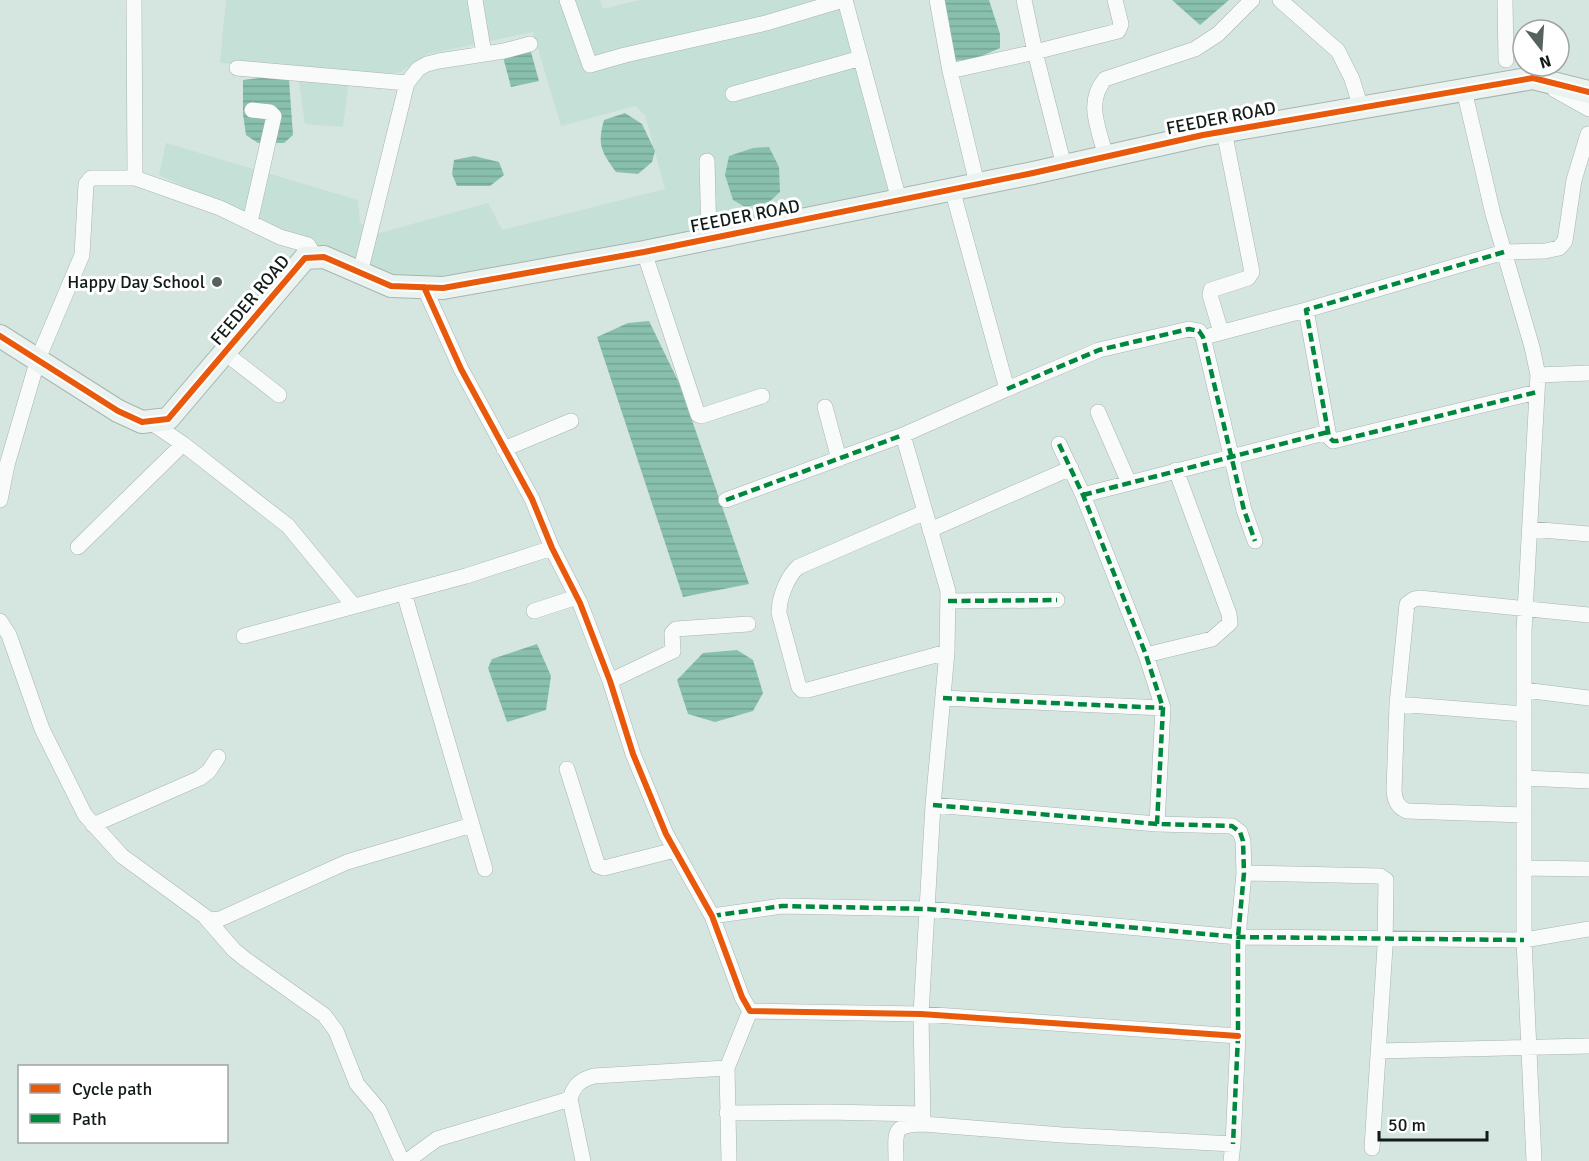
<svg xmlns="http://www.w3.org/2000/svg" width="1589" height="1161" font-family="Signika,sans-serif">
<style>
.built{fill:#c5e0d6}
.water{fill:url(#water-rules)}
.lines{fill:none;stroke-linecap:round;stroke-linejoin:round}
.street-casing{stroke:#a8b4b0;stroke-width:16}
.secondary-casing{stroke:#a8b4b0;stroke-width:24}
.street{stroke:#f9fbfa;stroke-width:15}
.secondary{stroke:#ebf3f0;stroke-width:22}
.quiet{stroke:#00873e;stroke-width:4.5;stroke-dasharray:9 4.5;stroke-linecap:butt}
.cycleway-casing{stroke:#fff;stroke-width:10}
.cycleway{stroke:#e8590c;stroke-width:6}
.poi-dot{fill:#56625e;stroke:#fff;stroke-width:2}
.labels{text-anchor:middle;dominant-baseline:central;stroke-width:6;stroke-linejoin:round;paint-order:stroke}
.street-label{font-size:18px;fill:#111b18;stroke:#fff}
.poi-label{font-size:18px;fill:#111b18;stroke:#fff;text-anchor:end}
</style>
<defs>
<pattern id="water-rules" width="6" height="5" patternUnits="userSpaceOnUse" patternTransform="scale(1.5)"><rect width="6" height="5" fill="#89c0ad"/><path d="M0 2.5h6" fill="none" stroke="#75a494"/></pattern>
</defs>
<rect width="100%" height="100%" fill="#d5e5df"/>
<!-- built -->
<path class="built" d="M226,0H600L603,9L640,0H840L891,196L440,283L392,281L159,175L166,143L358,200L360,223L380,233L488,203L502,230L665,189L645,115L635,106L561,126L533,32L428,54L399,73L350,72L343,127L305,124L297,68L220,63Z"/>
<!-- water -->
<path class="water" d="M931,0H989L1000,34V48L975,59L952,61L946,54L930,7Z
M1172,0H1229L1200,25Z
M531,52L539,81L511,87L503,57Z
M279,76L289,80L293,135L284,143H258L246,135L243,114V80Z
M625,113L642,124L655,151L652,162L638,174L616,172C601,151 597,145 604,120Z
M769,147L779,167L780,192L769,202L745,207L733,200L725,175L729,156L753,148Z
M474,156L499,162L504,175L490,186H457L452,174L454,160Z
M649,321L679,383L749,584L683,597L597,337L628,323Z
M537,644L551,676L546,710L507,722L488,668L492,659Z
M737,650L753,660L763,693L753,711L715,722L688,714L677,680L703,653Z"/>
<g class="lines">
<defs>
<path id="street" d="M134,0L135,178L220,208L280,237L308,245L316,258
M475,0L484,54
M567,0L590,65L625,55L766,23L843,0
M845,0L899,200
M937,0L950,71L977,184
M1280,0L1338,51L1352,79L1361,108
M1505,0L1506,60
M237,68L407,83
M950,71L1035,52L1024,0
M1464,90L1493,214L1532,347L1538,375L1524,631V940L1534,1161
M1555,90L1589,109
M733,94L861,58
M1106,157C1099,129 1085,103 1105,79L1195,49L1218,34L1252,0
M707,161L709,238
M1064,166L1035,52L1118,31L1121,24L1115,0
M250,222L274,116L270,112L252,110
M644,252L698,415L701,416L762,396
M360,273L407,83L418,69L427,64L439,61L504,51L530,44
M424,287L461,369L532,499L552,548L580,603L610,681L633,754L666,834L712,916L742,997L750,1011L921,1014L1238,1036
M1221,332L1210,295L1211,290L1248,278L1252,272L1224,131
M1212,335L1306,310
M225,353L279,395
M1538,375L1589,373
M1007,389L1099,350L1189,329L1199,331L1203,337L1244,510L1255,541
M1537,392L1333,441L1329,437L1306,310L1504,252L1545,251L1559,248L1565,241L1574,180L1588,134
M825,407L839,459
M1098,412L1129,483
M149,421L183,444L288,526L354,606
M903,435L948,591L947,652L933,805L921,1014L923,1124
M1059,444L1083,495L1146,655L1163,708L1157,824
M504,449L571,421
M1083,495L1328,432
M0,500L7,465L38,359L82,255L86,184L91,178H135
M726,500L903,435L1007,389L952,189
M925,512L798,567C787,577 779,598 779,613L799,687L802,690H808L947,652
M1530,529L1589,534
M930,530L1071,468
M78,547L183,444
M404,593L485,869
M948,601L1057,600
M534,611L577,597
M0,621L9,635L42,729L85,815L122,856L210,920L220,919L347,862L472,825
M244,636L466,576L552,548
M1146,655L1212,639L1230,623L1229,614L1176,470
M610,681L673,651L672,633L676,629L748,624
M1524,690L1589,698
M943,698L1163,708
M1397,704L1524,714
M567,769L598,866L604,868L675,850
M1524,778L1589,781
M933,805L1157,824L1232,826L1240,832L1243,841L1244,873L1238,937V1036L1233,1144
M1524,815L1407,811C1397,807 1395,800 1394,791L1397,704L1407,604L1414,599L1419,598L1589,615
M93,825L200,778L209,771L218,757
M1524,868L1589,869
M1244,873L1380,876L1386,880L1385,947L1372,1148
M712,916L782,906L928,909L1238,937L1524,940L1589,929
M206,918L234,950L245,959L324,1015L336,1031L357,1084L379,1110L402,1161
M1378,1051L1589,1046
M727,1113L826,1112L923,1114
M407,1161L437,1139L570,1099
M583,1161L570,1099C574,1085 580,1080 594,1076L727,1068
M729,1161L727,1068L750,1011
M896,1161C896,1132 891,1125 923,1124L1062,1135L1233,1144L1231,1161"/>
<path id="secondary" d="M0,336L118,411L142,422L168,419L305,258L324,257L391,286L443,288L644,252L1033,173L1203,135L1533,78L1589,92"/>
</defs>
<!-- street casing -->
<use href="#street" class="street-casing"/>
<!-- secondary casing -->
<use href="#secondary" class="secondary-casing"/>
<!-- street -->
<use href="#street" class="street"/>
<!-- secondary -->
<use href="#secondary" class="secondary"/>
<!-- quiet -->
<path class="quiet" d="M1504,252L1306,310L1329,437L1333,441H1337L1537,392
M1007,389L1099,350L1189,329L1199,331L1203,337L1244,510L1255,541
M1059,444L1083,495L1146,655L1163,708L1157,824
M1083,495L1328,432
M726,500L903,435
M948,601L1057,600
M943,698L1163,708
M933,805L1157,824L1232,826L1240,832L1243,841L1244,873L1238,937V1036L1233,1144
M712,916L782,906L928,909L1238,937L1524,940"/>
<defs>
<path id="cycleway" d="M424,287L461,369L532,499L552,548L580,603L610,681L633,754L666,834L712,916L742,997L750,1011L921,1014L1238,1036
M0,336L118,411L142,422L168,419L305,258L324,257L391,286L443,288L644,252L1033,173L1203,135L1533,78L1589,92"/>
</defs>
<!-- cycleway casing -->
<use href="#cycleway" class="cycleway-casing"/>
<!-- cycleway -->
<use href="#cycleway" class="cycleway"/>
</g>
<!-- markers -->
<circle class="poi-dot" cx="217" cy="282" r="6"/>
<g class="labels">
<!-- street labels -->
<g class="street-label">
<text transform="translate(1221 118) rotate(-11)">FEEDER ROAD</text>
<text transform="translate(745 216) rotate(-11)">FEEDER ROAD</text>
<text transform="translate(250 300) rotate(-50)">FEEDER ROAD</text>
</g>
<!-- poi labels -->
<g class="poi-label">
<text x="205" y="282">Happy Day School</text>
</g>
</g>
<!-- legend -->
<rect x="18" y="1065" width="210" height="78" fill="#ffffff" stroke="#a0a4a3" stroke-width="1.5"/>
<rect x="30" y="1084" width="30" height="9" fill="#e8590c" stroke="#a0a4a3" stroke-width="1.5"/>
<text x="72" y="1095" font-size="18" fill="#111b18">Cycle path</text>
<rect x="30" y="1114" width="30" height="9" fill="#00873e" stroke="#a0a4a3" stroke-width="1.5"/>
<text x="72" y="1125" font-size="18" fill="#111b18">Path</text>
<!-- north arrow -->
<g transform="translate(1541 48) rotate(163)"><circle r="28" fill="#ffffff" stroke="#a0a4a3" stroke-width="1.5"/>
<path d="M0-4.5L10 22L0 15L-10 22Z" fill="#56625e"/>
<text y="-9" font-size="16" font-weight="bold" text-anchor="middle" fill="#111b18">N</text>
</g>
<!-- scale -->
<path d="M1379 1131v9h108v-9" fill="none" stroke="#111b18" stroke-width="3"/>
<text x="1388" y="1131" font-size="18" fill="#111b18" stroke="#ffffff" stroke-width="4.5" paint-order="stroke">50 m</text>
</svg>
